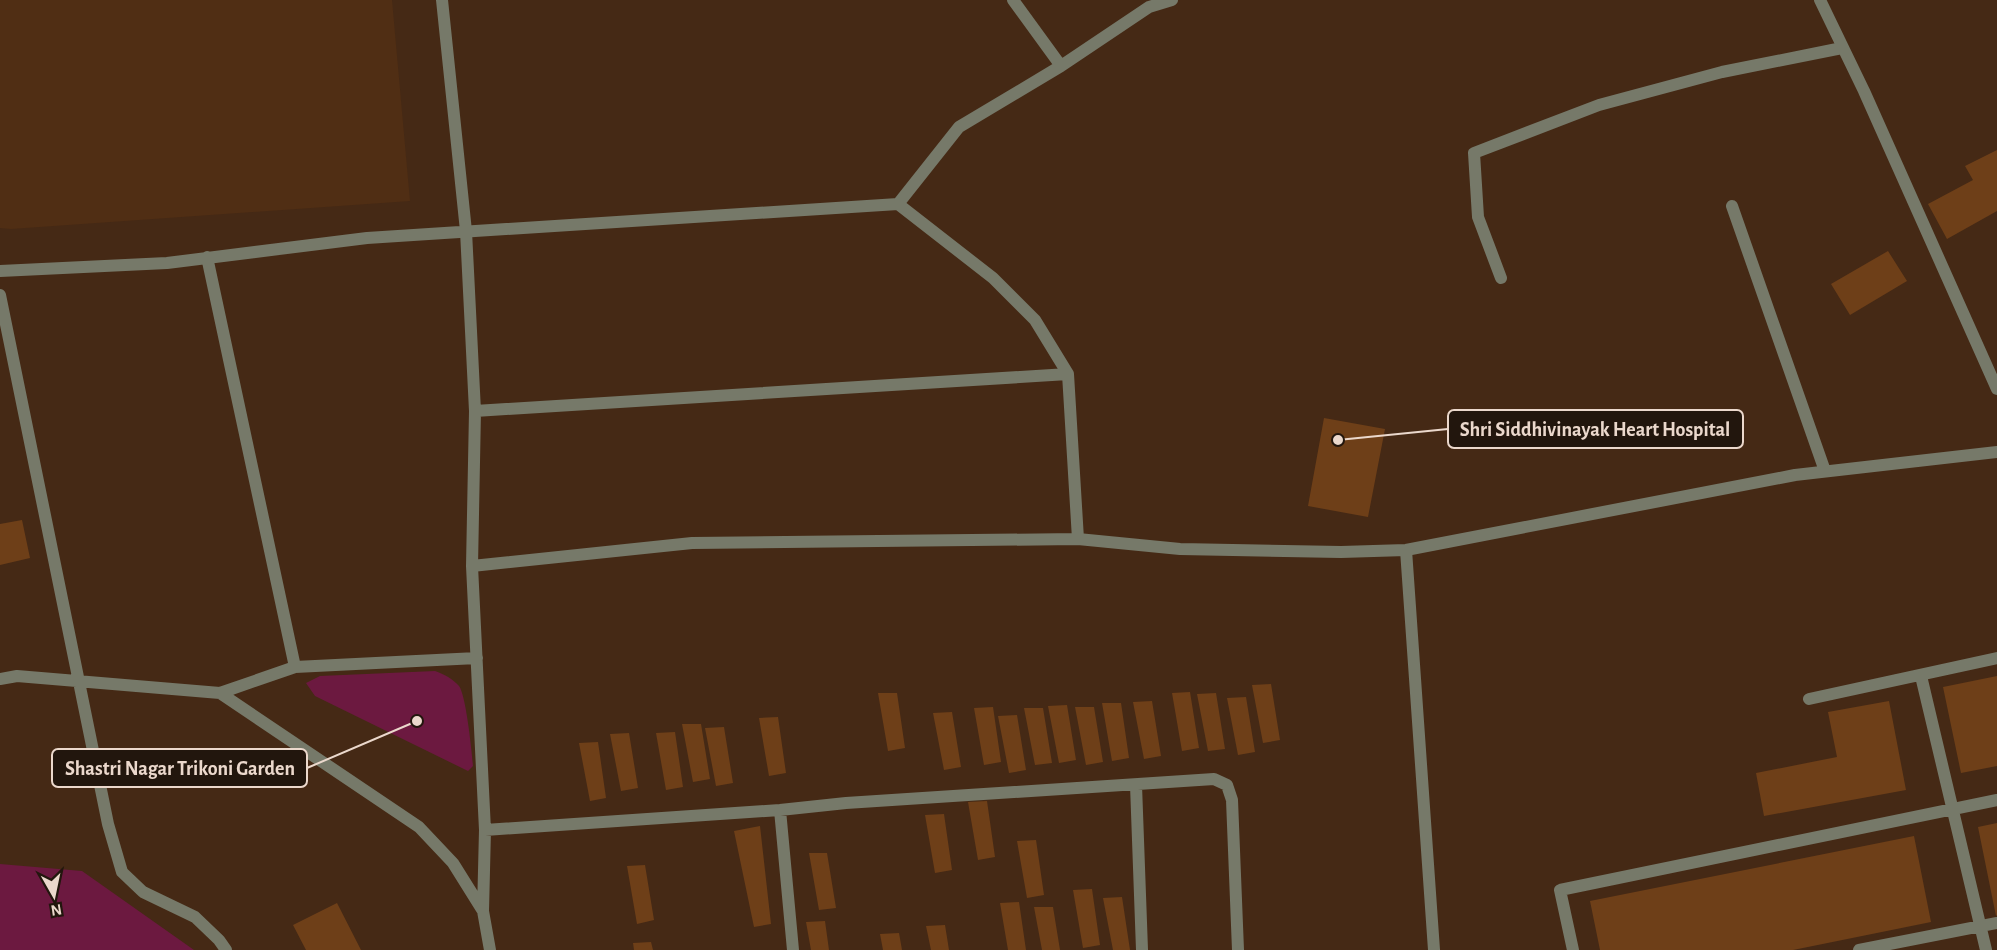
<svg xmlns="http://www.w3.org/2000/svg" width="1997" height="950" font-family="'Alegreya Sans',sans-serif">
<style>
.built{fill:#502e14}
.green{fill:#6c1940}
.building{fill:#6e3f18}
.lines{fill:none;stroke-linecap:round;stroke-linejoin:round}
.street{stroke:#767969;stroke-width:12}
.leader{fill:none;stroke:#ebd8cc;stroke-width:2}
.callout-dot{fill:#ebd8cc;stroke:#22160d;stroke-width:2}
.callout{fill:#22160d;stroke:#ebd8cc;stroke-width:2}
.callout-label{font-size:20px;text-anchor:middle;font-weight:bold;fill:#ebd8cc}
</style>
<rect width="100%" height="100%" fill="#452915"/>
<!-- built -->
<path class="built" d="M0,0H392L410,201L11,229L0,228Z"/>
<!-- green -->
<path class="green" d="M435,671C444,674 453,679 459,686C466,695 472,752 473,766L468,771L315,696L306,683L320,676Z
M0,864L82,871L194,950H0Z"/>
<!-- building -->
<path class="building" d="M1997,150V211L1947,239L1928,204L1973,180L1965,166Z
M1888,251L1907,281L1850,315L1831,284Z
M1324,418L1385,429L1368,517L1308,506Z
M22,520L30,558L0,565V524Z
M1997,676V766L1961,773L1943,687Z
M1271,684L1280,740L1263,743L1252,685Z
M1190,692L1199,748L1182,751L1172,693Z
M878,693H897L905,748L888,751Z
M1216,693L1225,749L1208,751L1197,694Z
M1246,697L1255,752L1238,755L1227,698Z
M1152,701L1161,756L1144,759L1133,702Z
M1889,701L1906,790L1764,816L1756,773L1837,757L1828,712Z
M1102,703H1121L1129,758L1112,761Z
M1067,705L1076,760L1059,763L1048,706Z
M993,707L1001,762L984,765L974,708Z
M1075,707H1094L1103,762L1086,765Z
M1024,708H1043L1052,763L1035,765Z
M952,712L961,767L944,770L933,713Z
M1017,715L1026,770L1009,773L998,716Z
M778,717L786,773L769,776L759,718Z
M682,724H701L710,779L693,782Z
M724,727L733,783L716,786L705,728Z
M675,732L683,787L666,790L656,733Z
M629,733L638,788L621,791L610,734Z
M598,742L606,798L590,801L579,743Z
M987,801L995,857L978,860L968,802Z
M944,814L952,870L935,873L925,815Z
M1997,823V915L1996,916L1978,827Z
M760,826L771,924L754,927L734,831Z
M1914,836L1931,922L1793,950H1600L1590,901Z
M1036,840L1044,895L1027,898L1017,841Z
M809,853H827L836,908L819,910Z
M645,865L654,920L637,924L627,866Z
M1092,889L1100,945L1083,948L1073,890Z
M1122,897L1130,950H1113L1103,898Z
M1019,902L1026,950H1008L1000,903Z
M337,903L361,950H306L293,925Z
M1034,907H1053L1060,950H1042Z
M825,921L829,950H811L806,922Z
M945,925L949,950H931L926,926Z
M899,933L902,950H883L880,934Z
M651,942L653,950H634L633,943Z"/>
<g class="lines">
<!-- street -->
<path class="street" d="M442,0L466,231L475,411L472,566L485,830L483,911
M1013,0L1061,66
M1820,0L1864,91L1997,389
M1732,206L1825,471
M207,257L295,667
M0,271L167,263L367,238L898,204
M1501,278L1478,217L1474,153L1599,105L1722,72L1842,48
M0,295L108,824L122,872L143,892L195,917L219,940L226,950
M475,411L1068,374
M1078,539L1068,374L1035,320L993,278L898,204L959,127L1061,66L1149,7L1172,0
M1406,550L1434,950
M472,566L692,543L1078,539L1180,549L1341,552L1406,550L1795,475L1997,452
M1921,676L1986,950
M0,679L17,676L220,693L419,827L453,863L483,911L490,950
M220,693L295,667L477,658
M1809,699L1997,658
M1136,785L1142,950
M780,810L793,950
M485,830L780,810L846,803L1214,779L1227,785L1232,800L1238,950
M1573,950L1560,890L1997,800
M1859,950L1997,923"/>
</g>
<!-- callouts -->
<path class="leader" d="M1338 440L1448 429M417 721L307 768"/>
<g class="callout-dot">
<circle cx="1338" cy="440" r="6"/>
<circle cx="417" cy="721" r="6"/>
</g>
<g class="callout">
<rect x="1448" y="410" width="295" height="38" rx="6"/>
<rect x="52" y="749" width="255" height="38" rx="6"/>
</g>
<g class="callout-label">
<text x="1595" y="436">Shri Siddhivinayak Heart Hospital</text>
<text x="180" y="775">Shastri Nagar Trikoni Garden</text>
</g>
<!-- north arrow -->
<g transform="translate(54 896) rotate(171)" stroke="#22160d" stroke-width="4.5" paint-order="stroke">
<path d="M0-4.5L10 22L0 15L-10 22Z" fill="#ebd8cc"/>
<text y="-9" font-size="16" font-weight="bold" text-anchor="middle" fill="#ebd8cc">N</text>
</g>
</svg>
